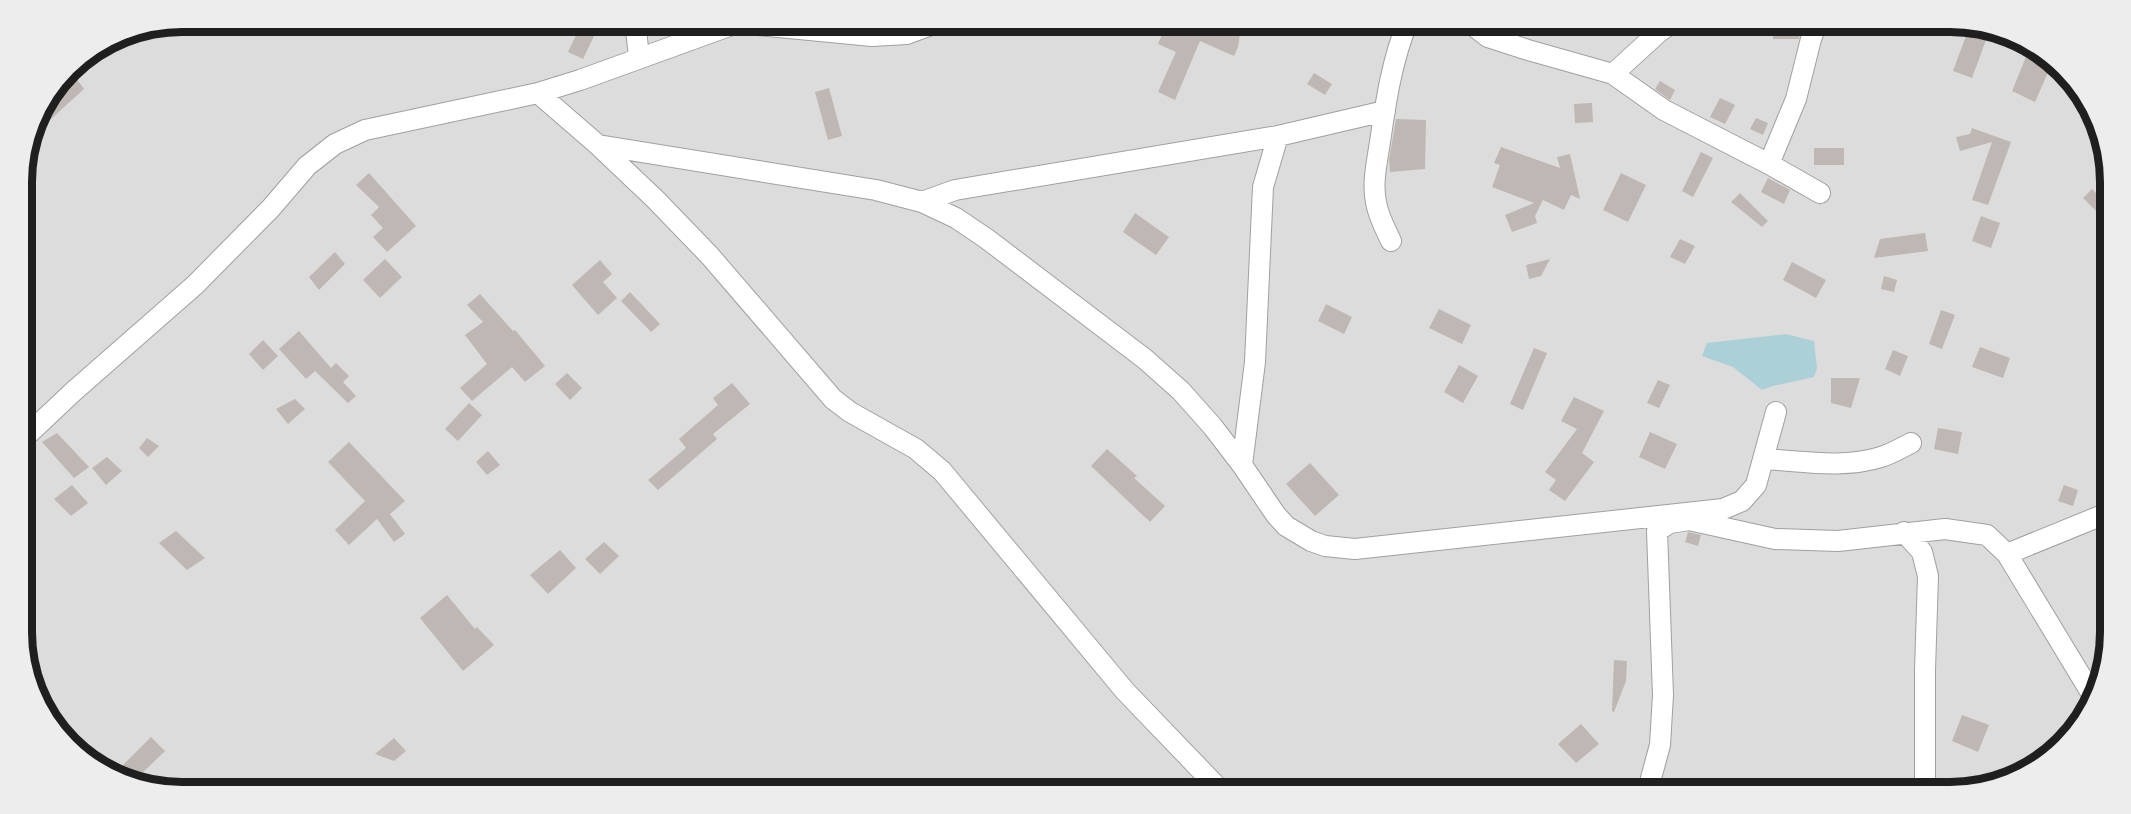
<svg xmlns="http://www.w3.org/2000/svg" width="2131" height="814" font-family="'Golos Text',sans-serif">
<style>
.residential{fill:#dddcdc}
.water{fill:#abd0d8}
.building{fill:#bfb7b3}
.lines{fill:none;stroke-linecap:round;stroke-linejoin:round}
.minor-casing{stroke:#a0a0a0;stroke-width:22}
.minor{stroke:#fff;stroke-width:20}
.rim{fill:none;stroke:#1f1f1f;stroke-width:8}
</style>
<rect width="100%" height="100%" fill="#efebe6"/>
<!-- residential -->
<path class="residential" d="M182,21H1949L2001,30L2070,76L2109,160L2110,632L2101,684L2047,760L1959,793H182L130,784L61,738L24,663L21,171L37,111L75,61L121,33Z"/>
<!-- water -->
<path class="water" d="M1786,334L1814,341L1817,368L1814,377L1773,386L1762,390L1733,367L1702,356L1707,343Z"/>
<!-- building -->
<path class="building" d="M1168,21H1242L1238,47L1234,56L1200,41L1175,100L1158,92L1176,52L1158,44Z
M1773,21H1803L1799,39H1773Z
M579,29L594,36L583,59L568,52Z
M1967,33L1986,40L1972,78L1953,71Z
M2026,57L2050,68L2035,102L2012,91Z
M1314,73L1332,84L1325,95L1307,84Z
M76,78L84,89L50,120L39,109L53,90L57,94Z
M1660,81L1675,90L1670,100L1655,89Z
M829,88L842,136L828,140L815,92Z
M1720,98L1735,105L1725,124L1710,117Z
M1592,103L1593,122L1575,123L1574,104Z
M1756,118L1768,123L1763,135L1750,129Z
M1396,119L1426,120L1425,169L1390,172L1389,160Z
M1972,128L2011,142L1988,205L1972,200L1992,142L1960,151L1956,137L1970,134Z
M1501,147L1560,168L1557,157L1570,154L1580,199L1571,195L1564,210L1543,200L1535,216L1537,223L1512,232L1505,215L1534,203L1492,187L1500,165L1494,163Z
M1814,148H1844V165H1814Z
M1701,152L1713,158L1693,197L1682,191Z
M369,173L416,226L387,252L373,237L383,228L371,215L379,207L356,185Z
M1621,173L1646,185L1628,222L1603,210Z
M1768,178L1790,190L1784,204L1761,192Z
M2092,189L2109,205V224L2083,198Z
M1740,193L1768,221L1762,227L1731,202Z
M1135,213L1169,237L1156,255L1123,232Z
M1981,216L2000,223L1991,248L1972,241Z
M1925,233L1928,251L1874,258L1880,239Z
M1680,239L1695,246L1685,264L1670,257Z
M335,252L345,264L319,290L309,277Z
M385,259L402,277L380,298L363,280Z
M1550,259L1541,276L1529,279L1526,265Z
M600,260L612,274L603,282L617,298L598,315L572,285Z
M1792,262L1826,280L1816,298L1783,280Z
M1884,276L1897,280L1894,292L1881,289Z
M630,292L660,324L651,332L621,301Z
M480,294L513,331L515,330L545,366L525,382L512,367L472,401L460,388L487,364L465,335L483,322L467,305Z
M1326,304L1352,317L1344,334L1318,321Z
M1439,309L1471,325L1462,344L1429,328Z
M1941,310L1955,315L1942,349L1929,344Z
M299,331L331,368L336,363L349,376L343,382L356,396L348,403L315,371L306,379L279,349Z
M263,340L278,356L263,370L249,354Z
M1980,347L2010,358L2003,378L1972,367Z
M1534,348L1547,353L1523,410L1510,404Z
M1893,350L1908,356L1900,376L1885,369Z
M1459,365L1478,376L1463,403L1444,392Z
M567,373L582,388L570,400L555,384Z
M1831,378H1860L1851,408L1831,403Z
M1658,380L1670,385L1659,408L1647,403Z
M732,383L750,404L713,434L717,439L658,490L648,480L686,448L679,439L718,405L713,398Z
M1574,397L1604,411L1582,453L1594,462L1565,501L1549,490L1556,480L1545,472L1577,429L1561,421Z
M295,399L305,409L288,424L276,409Z
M469,403L482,415L458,441L445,429Z
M1938,428L1962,432L1958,454L1934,449Z
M1650,432L1677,444L1665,469L1639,457Z
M57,433L89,467L74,478L42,442Z
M147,438L159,446L148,457L139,448Z
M349,442L405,501L390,514L405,534L394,542L377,519L349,545L335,530L365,501L328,462Z
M1107,449L1137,476L1134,478L1165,506L1150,522L1091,466Z
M488,451L500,465L487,475L476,462Z
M107,457L122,471L106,485L92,468Z
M1310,463L1339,495L1315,516L1286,484Z
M72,485L88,503L71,516L54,499Z
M2064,485L2078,490L2073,506L2058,501Z
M176,531L205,558L187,570L159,543Z
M1688,532L1701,535L1698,546L1685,542Z
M604,542L619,556L600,574L585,559Z
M560,550L576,568L548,594L530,575Z
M447,595L475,629L477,627L494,645L463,671L420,618Z
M1614,660L1627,661L1626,681L1614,712L1612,711Z
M1962,715L1989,725L1978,752L1952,741Z
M1581,724L1599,744L1576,763L1558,744Z
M151,737L165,751L133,782L120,768Z
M394,738L406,751L394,761L375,754Z"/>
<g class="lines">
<defs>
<path id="minor" d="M635,21L639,57
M1467,21L1488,37L1528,50L1613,74L1664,110L1769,164L1820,193
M737,23L872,36L907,34L942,21
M1613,74L1659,32L1675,21
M538,93L598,145L655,199L710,256L833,399L850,412L916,449L942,471L1125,691L1223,793
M598,145L876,190L922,202L956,218L987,239L1145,359L1181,391L1213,427L1242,465L1276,515L1286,526L1311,541L1325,546L1355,549L1723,509L1742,501L1756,485L1776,412
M1769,164L1796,99L1811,39L1818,21
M922,202L955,190L1278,136L1385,111
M1391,241C1385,228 1378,216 1376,202C1372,183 1377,162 1380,142C1386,100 1392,60 1408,21
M23,439L74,391L195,285L271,208L307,166L335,144L365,130L538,93L580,80L743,21
M1763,459C1802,461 1843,469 1881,457C1891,454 1901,448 1911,443
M1242,465L1255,362L1263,187L1278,136
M1904,532L1922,552L1928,576L1925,670V793
M2007,554L2110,512
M1647,793L1660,745L1663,695L1657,531L1670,523L1689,520L1775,539L1838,541L1945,529L1987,535L2007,554L2093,696"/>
</defs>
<!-- minor casing -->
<use href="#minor" class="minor-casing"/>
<!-- minor -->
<use href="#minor" class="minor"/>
</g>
<!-- crop -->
<path d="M0 0H2131V814H0ZM182 32H1950A150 150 0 0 1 2100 182V632A150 150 0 0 1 1950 782H182A150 150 0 0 1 32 632V182A150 150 0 0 1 182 32Z" fill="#ededed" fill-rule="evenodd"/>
<path class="rim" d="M182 32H1950A150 150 0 0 1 2100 182V632A150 150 0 0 1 1950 782H182A150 150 0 0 1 32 632V182A150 150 0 0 1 182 32Z"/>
</svg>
